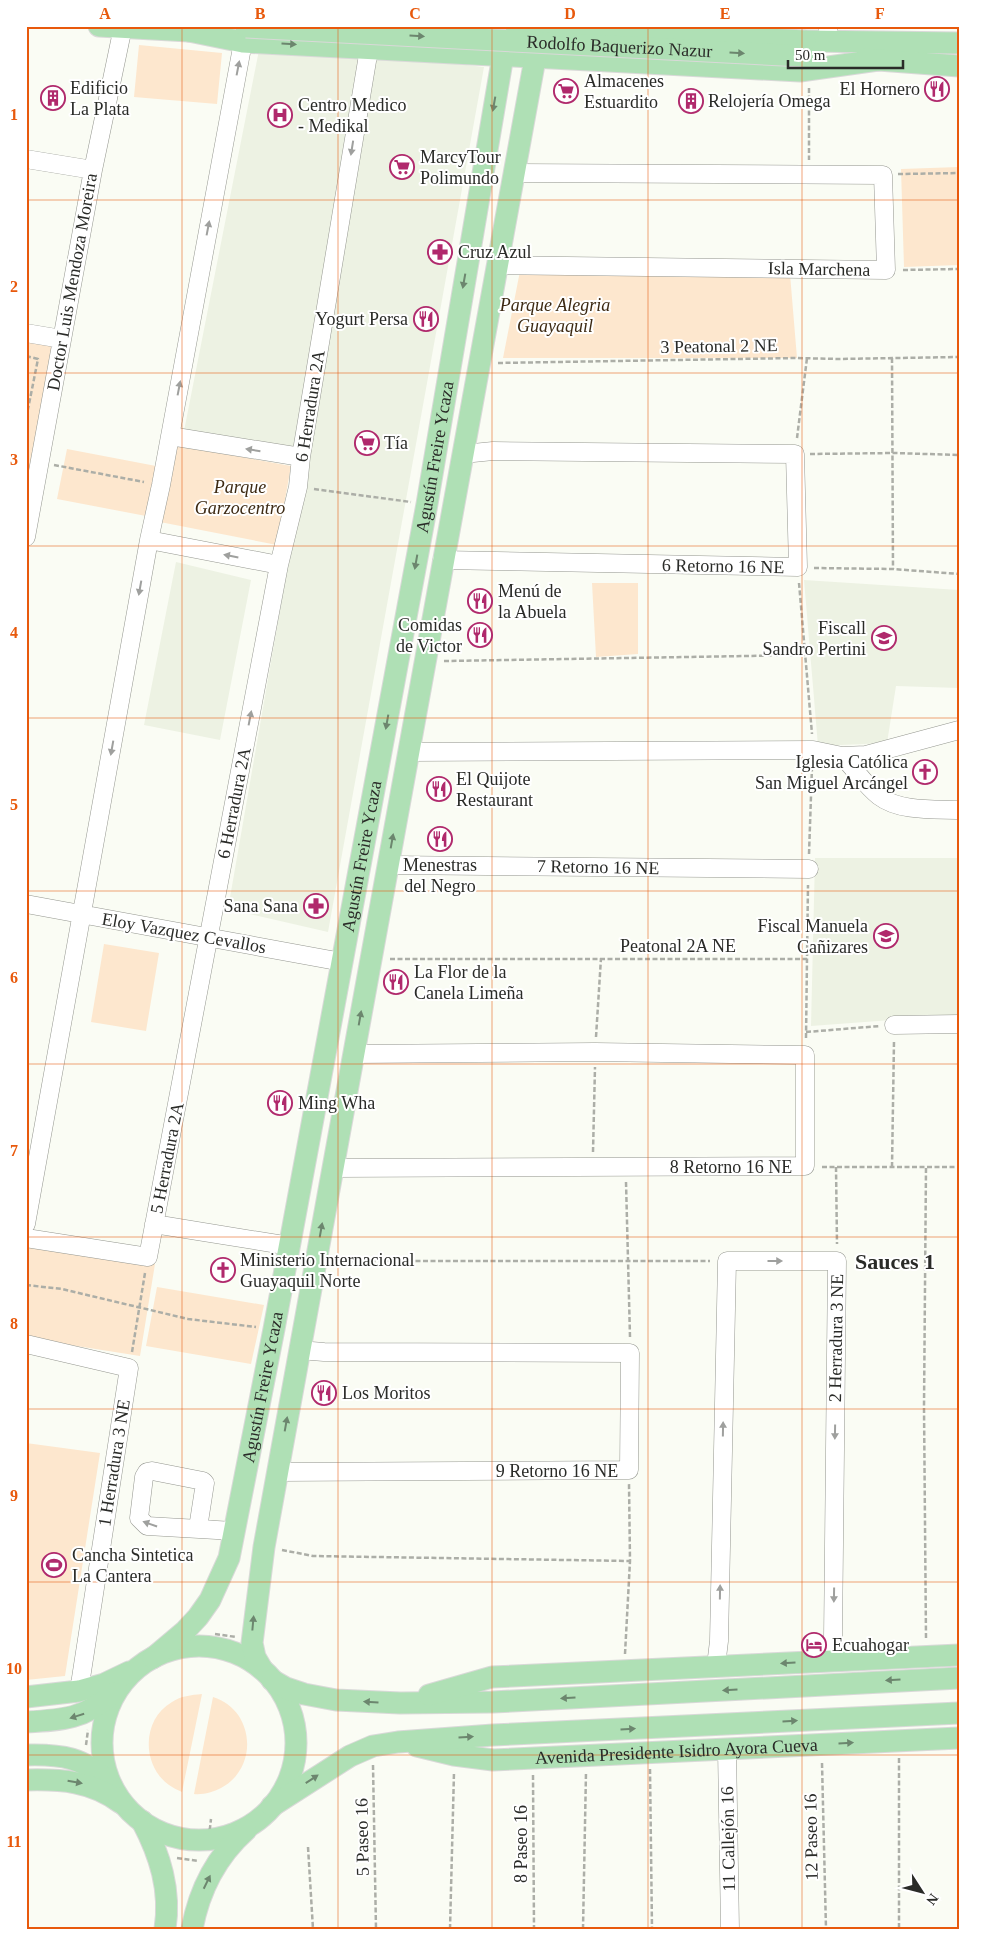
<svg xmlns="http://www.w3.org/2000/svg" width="985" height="1955" font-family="'Times New Roman',serif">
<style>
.built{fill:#edf2e3}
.green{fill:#fde7ce}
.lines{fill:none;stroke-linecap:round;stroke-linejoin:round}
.minor-casing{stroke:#959790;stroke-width:19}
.major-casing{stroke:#d9d9d8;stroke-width:23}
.path{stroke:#acaea7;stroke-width:2.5;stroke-dasharray:5 2.5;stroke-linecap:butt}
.minor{stroke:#fff;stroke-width:18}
.major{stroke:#afe0b5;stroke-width:21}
.major-bridge-casing{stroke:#d9d9d8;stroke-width:23;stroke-linecap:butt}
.major-bridge{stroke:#afe0b5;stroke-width:21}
.oneway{fill:#6c866e}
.oneway2{fill:#9fa09e}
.grid{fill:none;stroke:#e8590c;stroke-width:1;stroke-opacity:0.55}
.labels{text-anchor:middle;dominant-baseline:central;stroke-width:4;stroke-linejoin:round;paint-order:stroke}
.street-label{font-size:18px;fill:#2a2b28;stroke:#fff}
.poi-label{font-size:18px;fill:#2a2b28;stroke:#fff;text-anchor:start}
.park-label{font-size:18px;font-style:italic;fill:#3d2a13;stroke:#fff}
.district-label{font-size:22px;font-weight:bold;fill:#2a2b28;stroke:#fff}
.neatline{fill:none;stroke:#e8590c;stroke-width:2}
.grid-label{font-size:16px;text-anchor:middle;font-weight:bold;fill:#e8590c}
</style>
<rect width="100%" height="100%" fill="#fafcf4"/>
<!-- built -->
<path class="built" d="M259,50L385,56L484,67L328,932L228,909L307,455L184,431Z
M176,562L251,580L220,740L144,725Z
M804,580L959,590V688L896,686L887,743L818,746Z
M815,858H959V1015L811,1026Z"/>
<!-- green -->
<path class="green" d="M139,45L222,53L217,104L134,97Z
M959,167V265L904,267L901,169Z
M520,271L790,274L797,358H503Z
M26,340L58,346L26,514Z
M176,445L291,466L277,545L160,522Z
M67,449L156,466L146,516L57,499Z
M592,583H638V654L596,657Z
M104,944L159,953L146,1031L91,1022Z
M26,1242L155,1264L140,1356L26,1338Z
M157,1287L264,1305L251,1364L146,1346Z
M26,1443L100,1453L65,1676L26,1680Z
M202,1694L182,1792C178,1790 173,1788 169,1785C141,1765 142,1719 172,1702C181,1696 191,1695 202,1694Z
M213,1697C255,1710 259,1768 221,1788C213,1792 203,1795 194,1794Z"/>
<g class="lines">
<defs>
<path id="minor" d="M828,26V30
M26,159L93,170
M498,265L886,270L883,175L514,173
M26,333L62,339
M170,436L301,457
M26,537L93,170L123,27
M149,540L279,565
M442,560L798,567L795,454L493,451L463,454
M409,752L813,750L842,756L866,755L959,730
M842,756C854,768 866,786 879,796C900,812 934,809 959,810
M388,865L809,869
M26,904L342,962
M894,1025L959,1024
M333,1168L805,1166V1055L595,1052L353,1054
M26,1224L149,540L161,485L243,42
M154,1224L290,1246
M26,1238L148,1257L279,565L298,487L301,457L369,49
M26,1344L129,1368L79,1691
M277,1472L629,1470L630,1353L324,1352L299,1350
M198,1528L205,1483L203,1481L152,1471L147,1472L144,1477L139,1518L147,1526L234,1531
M716,1666L719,1641L727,1261H837L833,1639L835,1660
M727,1749L730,1929"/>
<g id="major">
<path d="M99,26L189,31L204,30"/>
<path d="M189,31L243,42L800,71L878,60"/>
<path d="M805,41L959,43"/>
<path d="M865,59L959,66"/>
<circle cx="199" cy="1743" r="97"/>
<path id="s1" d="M153,1658L185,1631L198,1617L210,1600L229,1558L274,1329L427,504L508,26"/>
<path d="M262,1669L255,1657L252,1643L264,1547L541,26"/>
<path d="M272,1680L286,1688L304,1694L336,1700L400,1703L493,1702L959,1678"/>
<path d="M429,1695L492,1677L959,1655"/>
<path d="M26,1697L79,1691L104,1684L129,1672"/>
<path d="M26,1722C64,1720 84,1719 114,1693"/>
<path id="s2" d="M417,1746L454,1755L493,1760L959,1738"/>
<path d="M26,1755C61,1754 85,1757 110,1784"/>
<path d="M26,1780C61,1779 92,1781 121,1803"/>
<path d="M272,1806L350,1756L373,1746L398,1742L493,1735L959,1713"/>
<path d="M142,1821C160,1855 171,1890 165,1929"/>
<path d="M192,1929C199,1891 217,1856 246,1830"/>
</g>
</defs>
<!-- minor casing -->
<use href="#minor" class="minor-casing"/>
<!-- major casing -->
<use href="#major" class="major-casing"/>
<!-- path -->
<path class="path" d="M809,88V160
M898,174L959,173
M903,270L959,269
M26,356L38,359L26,419
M892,358L893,569
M498,363L797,358L839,359L959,357
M797,438L807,358
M810,454L894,453L959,455
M54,465L144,482
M314,489L411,502
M814,568L893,569L959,574
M799,583L812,734
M444,661L805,655
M809,854L812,767
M390,959H807L808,885
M806,1032L880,1026
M596,1037L601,958
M806,1038L807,959
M593,1152L595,1067
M822,1167H959
M836,1167L837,1244
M892,1167L894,1041
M626,1182L630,1337
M333,1261H710
M26,1285L62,1289L188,1319L256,1327
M132,1352L145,1273
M282,1550L313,1556L630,1561
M215,1634L236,1637
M926,1638L924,1407L926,1167
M625,1654L630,1561L629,1484
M86,1745L88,1730
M899,1758V1929
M822,1763L826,1929
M373,1765L376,1929
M650,1769L652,1929
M533,1775L534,1929
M208,1845L211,1819
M308,1847L313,1929
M177,1858L199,1861
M450,1929L454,1772
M583,1929L586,1772"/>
<!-- minor -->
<use href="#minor" class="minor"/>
<!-- major -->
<use href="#major" class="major"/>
<defs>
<g id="major-bridge">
<path d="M516,26L805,41"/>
<path id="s3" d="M246,27L803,56"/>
</g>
</defs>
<!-- major-bridge casing -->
<use href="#major-bridge" class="major-bridge-casing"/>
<!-- major-bridge -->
<use href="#major-bridge" class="major-bridge"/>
</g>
<!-- one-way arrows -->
<defs><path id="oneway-solid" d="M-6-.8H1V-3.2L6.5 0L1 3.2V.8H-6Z" transform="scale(1.25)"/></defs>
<g class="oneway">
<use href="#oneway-solid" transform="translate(417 36) rotate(3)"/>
<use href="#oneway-solid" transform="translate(289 44) rotate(3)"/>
<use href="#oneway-solid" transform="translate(737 53) rotate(3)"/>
<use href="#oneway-solid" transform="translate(494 104) rotate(100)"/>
<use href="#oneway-solid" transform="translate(464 281) rotate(100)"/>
<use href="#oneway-solid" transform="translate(416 562) rotate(100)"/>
<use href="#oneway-solid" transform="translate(387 722) rotate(100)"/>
<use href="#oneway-solid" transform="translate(392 841) rotate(-80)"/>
<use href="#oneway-solid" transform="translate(360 1018) rotate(-80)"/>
<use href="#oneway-solid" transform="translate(321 1230) rotate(-80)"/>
<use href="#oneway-solid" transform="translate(286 1424) rotate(-80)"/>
<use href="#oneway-solid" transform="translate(253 1623) rotate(-85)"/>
<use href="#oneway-solid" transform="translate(788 1663) rotate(177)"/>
<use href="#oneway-solid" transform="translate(893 1680) rotate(177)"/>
<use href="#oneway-solid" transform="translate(730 1690) rotate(177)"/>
<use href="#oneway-solid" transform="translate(568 1698) rotate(177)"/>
<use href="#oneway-solid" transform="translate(371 1702) rotate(-177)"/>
<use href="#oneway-solid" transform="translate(77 1716) rotate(163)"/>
<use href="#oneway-solid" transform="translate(790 1721) rotate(-3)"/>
<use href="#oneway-solid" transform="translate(628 1729) rotate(-3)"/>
<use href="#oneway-solid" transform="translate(466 1737) rotate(-4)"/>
<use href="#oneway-solid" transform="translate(846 1743) rotate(-3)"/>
<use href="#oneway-solid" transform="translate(312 1779) rotate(-33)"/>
<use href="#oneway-solid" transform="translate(75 1782) rotate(10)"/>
<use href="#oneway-solid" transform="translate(207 1882) rotate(-64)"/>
</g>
<g class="oneway2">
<use href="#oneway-solid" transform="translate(238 68) rotate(-79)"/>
<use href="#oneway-solid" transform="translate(352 148) rotate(99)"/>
<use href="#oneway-solid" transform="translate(208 228) rotate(-79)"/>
<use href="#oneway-solid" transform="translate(179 388) rotate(-79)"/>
<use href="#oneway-solid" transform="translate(253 450) rotate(-171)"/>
<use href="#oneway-solid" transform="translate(231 556) rotate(-169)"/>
<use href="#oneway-solid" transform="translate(140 588) rotate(100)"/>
<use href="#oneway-solid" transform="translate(250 718) rotate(-79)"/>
<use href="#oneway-solid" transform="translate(112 748) rotate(100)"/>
<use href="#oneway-solid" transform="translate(775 1261)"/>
<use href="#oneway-solid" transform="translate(723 1429) rotate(-89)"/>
<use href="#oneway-solid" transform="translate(835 1432) rotate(91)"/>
<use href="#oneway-solid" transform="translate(150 1524) rotate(-161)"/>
<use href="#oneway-solid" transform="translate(720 1592) rotate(-89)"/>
<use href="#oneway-solid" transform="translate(834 1595) rotate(91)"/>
</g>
<!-- grid -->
<path class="grid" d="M182,26V1929M338,26V1929M492,26V1929M648,26V1929M802,26V1929M26,200H959M26,373H959M26,546H959M26,718H959M26,891H959M26,1064H959M26,1237H959M26,1409H959M26,1582H959M26,1755H959"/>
<!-- icons -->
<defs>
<symbol id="restaurant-ring" viewBox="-11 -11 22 22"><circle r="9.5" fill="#fff" stroke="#b0296c" stroke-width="1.5"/><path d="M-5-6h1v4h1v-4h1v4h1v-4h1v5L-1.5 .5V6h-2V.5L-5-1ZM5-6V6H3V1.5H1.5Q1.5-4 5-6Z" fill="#b0296c"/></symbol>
<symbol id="supermarket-ring" viewBox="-11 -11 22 22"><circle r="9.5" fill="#fff" stroke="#b0296c" stroke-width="1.5"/><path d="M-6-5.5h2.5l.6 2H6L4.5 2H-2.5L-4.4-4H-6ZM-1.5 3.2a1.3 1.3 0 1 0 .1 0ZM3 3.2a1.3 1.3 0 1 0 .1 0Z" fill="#b0296c"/></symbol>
<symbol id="building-ring" viewBox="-11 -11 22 22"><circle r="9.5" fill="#fff" stroke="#b0296c" stroke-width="1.5"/><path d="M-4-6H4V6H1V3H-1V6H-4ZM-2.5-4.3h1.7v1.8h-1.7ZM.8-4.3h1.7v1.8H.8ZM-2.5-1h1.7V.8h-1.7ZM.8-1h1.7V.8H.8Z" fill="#b0296c"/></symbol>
<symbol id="hospital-ring" viewBox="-11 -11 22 22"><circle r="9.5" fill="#fff" stroke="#b0296c" stroke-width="1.5"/><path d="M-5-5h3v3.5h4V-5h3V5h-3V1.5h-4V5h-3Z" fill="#b0296c"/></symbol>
<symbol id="pharmacy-ring" viewBox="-11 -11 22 22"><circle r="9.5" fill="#fff" stroke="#b0296c" stroke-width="1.5"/><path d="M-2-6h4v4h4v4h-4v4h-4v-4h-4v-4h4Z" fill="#b0296c"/></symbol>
<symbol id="school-ring" viewBox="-11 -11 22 22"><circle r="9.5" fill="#fff" stroke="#b0296c" stroke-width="1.5"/><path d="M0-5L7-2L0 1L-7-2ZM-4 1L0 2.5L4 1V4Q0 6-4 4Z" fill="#b0296c"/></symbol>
<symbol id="church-ring" viewBox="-11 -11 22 22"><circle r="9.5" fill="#fff" stroke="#b0296c" stroke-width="1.5"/><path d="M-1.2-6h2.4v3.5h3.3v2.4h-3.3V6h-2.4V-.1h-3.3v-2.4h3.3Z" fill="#b0296c"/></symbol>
<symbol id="stadium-ring" viewBox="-11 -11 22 22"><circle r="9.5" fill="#fff" stroke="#b0296c" stroke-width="1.5"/><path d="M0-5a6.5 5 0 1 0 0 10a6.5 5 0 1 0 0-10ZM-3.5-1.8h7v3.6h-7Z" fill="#b0296c"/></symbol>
<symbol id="hotel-ring" viewBox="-11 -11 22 22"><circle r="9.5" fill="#fff" stroke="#b0296c" stroke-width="1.5"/><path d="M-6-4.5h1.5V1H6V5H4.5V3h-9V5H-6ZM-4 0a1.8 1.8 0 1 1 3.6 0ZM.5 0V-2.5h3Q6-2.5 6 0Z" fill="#b0296c"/></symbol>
</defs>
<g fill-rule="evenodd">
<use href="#restaurant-ring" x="923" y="75" width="28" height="28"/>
<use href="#supermarket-ring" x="552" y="77" width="28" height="28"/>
<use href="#building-ring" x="39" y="84" width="28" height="28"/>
<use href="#building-ring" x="677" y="87" width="28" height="28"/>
<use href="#hospital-ring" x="266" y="101" width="28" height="28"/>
<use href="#supermarket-ring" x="388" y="153" width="28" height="28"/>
<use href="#pharmacy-ring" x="426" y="238" width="28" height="28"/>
<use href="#restaurant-ring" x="412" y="305" width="28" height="28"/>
<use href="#supermarket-ring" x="353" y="429" width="28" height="28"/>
<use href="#restaurant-ring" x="466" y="587" width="28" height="28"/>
<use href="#restaurant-ring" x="466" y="621" width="28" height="28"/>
<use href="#school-ring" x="870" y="624" width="28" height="28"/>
<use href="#church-ring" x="911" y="758" width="28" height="28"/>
<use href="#restaurant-ring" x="425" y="775" width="28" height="28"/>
<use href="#restaurant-ring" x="426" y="825" width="28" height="28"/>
<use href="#pharmacy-ring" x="302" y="892" width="28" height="28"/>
<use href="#school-ring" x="872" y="922" width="28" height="28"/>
<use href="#restaurant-ring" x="382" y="968" width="28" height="28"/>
<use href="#restaurant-ring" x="266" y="1089" width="28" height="28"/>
<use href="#church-ring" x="209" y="1256" width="28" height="28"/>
<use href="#restaurant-ring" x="310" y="1379" width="28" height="28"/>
<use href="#stadium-ring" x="40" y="1551" width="28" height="28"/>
<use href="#hotel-ring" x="800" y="1631" width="28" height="28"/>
</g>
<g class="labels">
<!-- street labels -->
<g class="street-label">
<text stroke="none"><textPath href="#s3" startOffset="374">Rodolfo Baquerizo Nazur</textPath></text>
<text transform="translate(819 269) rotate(1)">Isla Marchena</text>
<text transform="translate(72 282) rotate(-80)">Doctor Luis Mendoza Moreira</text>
<text transform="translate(719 346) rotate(-1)">3 Peatonal 2 NE</text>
<text transform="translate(310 406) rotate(-81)">6 Herradura 2A</text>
<text stroke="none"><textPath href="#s1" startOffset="1248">Agustín Freire Ycaza</textPath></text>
<text transform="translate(723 566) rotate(1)">6 Retorno 16 NE</text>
<text transform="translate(234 803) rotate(-79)">6 Herradura 2A</text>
<text stroke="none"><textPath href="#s1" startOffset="842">Agustín Freire Ycaza</textPath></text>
<text transform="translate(598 867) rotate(1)">7 Retorno 16 NE</text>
<text transform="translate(184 933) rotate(10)">Eloy Vazquez Cevallos</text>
<text x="678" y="946">Peatonal 2A NE</text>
<text transform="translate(167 1158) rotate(-79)">5 Herradura 2A</text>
<text x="731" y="1167">8 Retorno 16 NE</text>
<text transform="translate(836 1338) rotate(-89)">2 Herradura 3 NE</text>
<text stroke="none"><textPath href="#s1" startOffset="302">Agustín Freire Ycaza</textPath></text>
<text transform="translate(114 1463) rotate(-81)">1 Herradura 3 NE</text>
<text x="557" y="1471">9 Retorno 16 NE</text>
<text stroke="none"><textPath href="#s2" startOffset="261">Avenida Presidente Isidro Ayora Cueva</textPath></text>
<text transform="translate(362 1837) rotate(-91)">5 Paseo 16</text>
<text transform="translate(811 1837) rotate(-91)">12 Paseo 16</text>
<text transform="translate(728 1839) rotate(-91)">11 Callejón 16</text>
<text transform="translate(521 1844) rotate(-90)">8 Paseo 16</text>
</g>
<!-- poi labels -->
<g class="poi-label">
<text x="584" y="81">Almacenes<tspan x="584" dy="21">Estuardito</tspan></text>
<text x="70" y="88">Edificio<tspan x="70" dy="21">La Plata</tspan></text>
<text x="920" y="89" text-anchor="end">El Hornero</text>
<text x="708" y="101">Relojería Omega</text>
<text x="298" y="105">Centro Medico<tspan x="298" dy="21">- Medikal</tspan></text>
<text x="420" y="157">MarcyTour<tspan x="420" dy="21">Polimundo</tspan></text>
<text x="458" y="252">Cruz Azul</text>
<text x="408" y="319" text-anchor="end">Yogurt Persa</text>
<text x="384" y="443">Tía</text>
<text x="498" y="591">Menú de<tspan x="498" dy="21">la Abuela</tspan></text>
<text x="462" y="625" text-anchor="end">Comidas<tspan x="462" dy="21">de Victor</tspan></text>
<text x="866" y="628" text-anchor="end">Fiscall<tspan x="866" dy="21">Sandro Pertini</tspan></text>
<text x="908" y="762" text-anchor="end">Iglesia Católica<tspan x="908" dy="21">San Miguel Arcángel</tspan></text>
<text x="456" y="779">El Quijote<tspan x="456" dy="21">Restaurant</tspan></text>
<text x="440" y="865" text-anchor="middle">Menestras<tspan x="440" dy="21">del Negro</tspan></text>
<text x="298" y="906" text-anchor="end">Sana Sana</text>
<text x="868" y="926" text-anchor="end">Fiscal Manuela<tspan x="868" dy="21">Cañizares</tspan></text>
<text x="414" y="972">La Flor de la<tspan x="414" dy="21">Canela Limeña</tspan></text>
<text x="298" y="1103">Ming Wha</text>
<text x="240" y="1260">Ministerio Internacional<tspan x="240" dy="21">Guayaquil Norte</tspan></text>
<text x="342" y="1393">Los Moritos</text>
<text x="72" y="1555">Cancha Sintetica<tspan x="72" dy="21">La Cantera</tspan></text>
<text x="832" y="1645">Ecuahogar</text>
</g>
<!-- park labels -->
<g class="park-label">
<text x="555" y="305">Parque Alegria<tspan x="555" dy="21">Guayaquil</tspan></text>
<text x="240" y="487">Parque<tspan x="240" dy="21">Garzocentro</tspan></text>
</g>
<!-- district labels -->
<g class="district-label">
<text x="895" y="1261">Sauces 1</text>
</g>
</g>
<!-- border -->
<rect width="985" height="1955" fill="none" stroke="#ffffff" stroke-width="55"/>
<!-- north arrow -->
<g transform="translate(922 1892) rotate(126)" stroke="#ffffff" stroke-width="4" paint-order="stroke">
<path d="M0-4L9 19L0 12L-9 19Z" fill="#2a2b28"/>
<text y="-8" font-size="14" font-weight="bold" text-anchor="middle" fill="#2a2b28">N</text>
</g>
<!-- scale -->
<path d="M788 60v8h115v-8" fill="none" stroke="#2a2b28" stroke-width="2.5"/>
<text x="795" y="60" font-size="15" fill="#2a2b28" stroke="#ffffff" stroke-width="4" paint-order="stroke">50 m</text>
<rect x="28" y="28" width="930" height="1900" class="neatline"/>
<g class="grid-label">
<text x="105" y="19">A</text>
<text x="260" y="19">B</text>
<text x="415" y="19">C</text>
<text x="570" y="19">D</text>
<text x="725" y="19">E</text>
<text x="880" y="19">F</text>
<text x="14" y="120">1</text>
<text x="14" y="292">2</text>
<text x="14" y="465">3</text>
<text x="14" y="638">4</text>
<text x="14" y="810">5</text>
<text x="14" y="983">6</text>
<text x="14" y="1156">7</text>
<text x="14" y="1329">8</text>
<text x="14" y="1501">9</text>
<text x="14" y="1674">10</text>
<text x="14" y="1847">11</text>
</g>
</svg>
